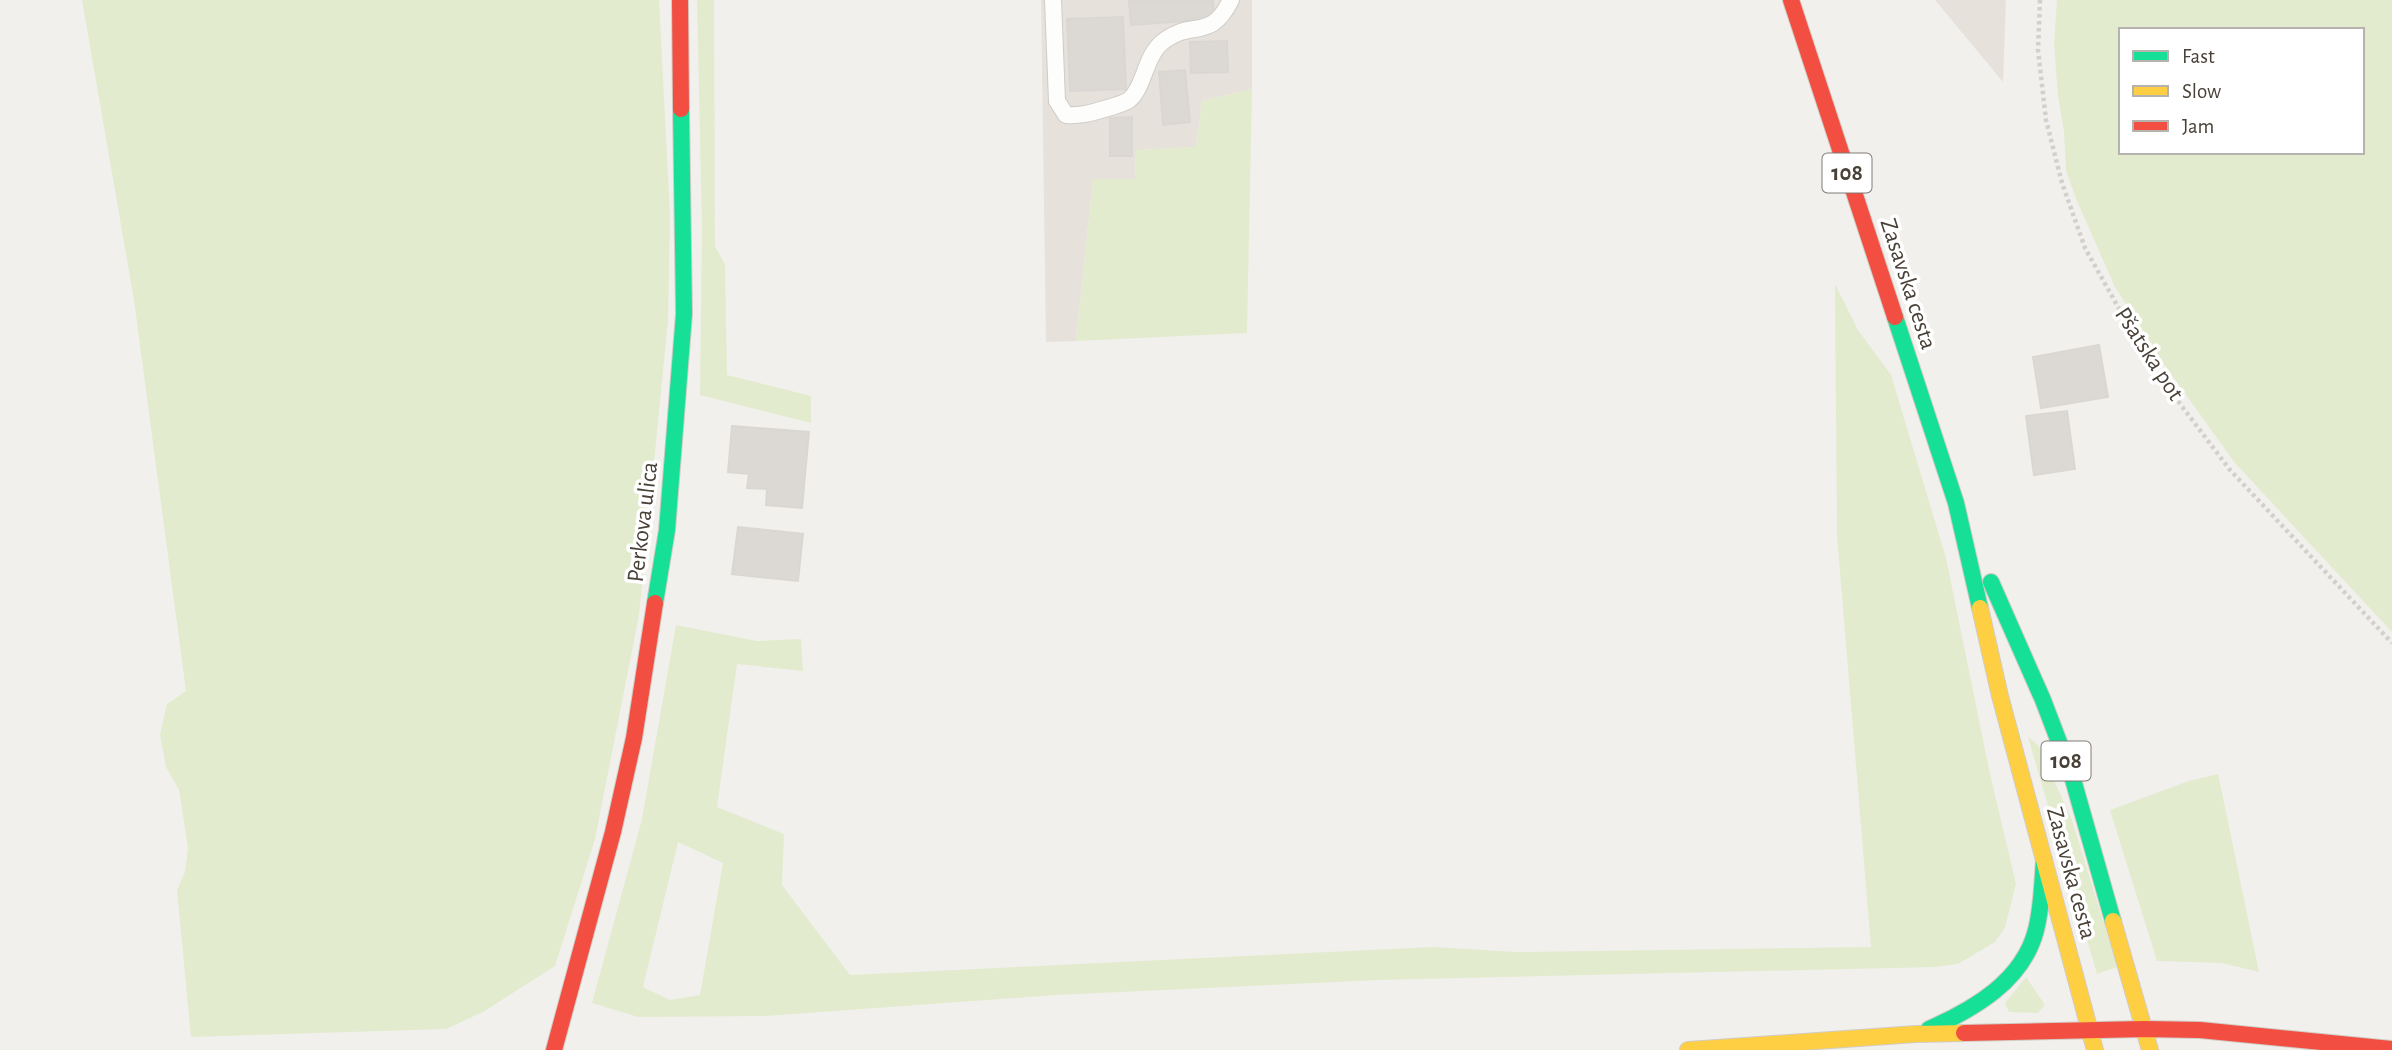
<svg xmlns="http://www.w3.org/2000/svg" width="2392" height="1050" font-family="'Alegreya Sans',sans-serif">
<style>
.residential{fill:#e6e1db}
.green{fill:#e2ebce;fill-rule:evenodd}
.building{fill:#dcd9d5;stroke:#dad7d3;stroke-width:2}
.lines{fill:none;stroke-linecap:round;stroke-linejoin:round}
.lane-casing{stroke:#cfccc9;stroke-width:18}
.fast-casing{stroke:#d1ccc4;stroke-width:18}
.slow-casing{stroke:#d1ccc4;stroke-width:18}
.jam-casing{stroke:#d1ccc4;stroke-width:18}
.path{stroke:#d2d0cc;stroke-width:4.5;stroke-dasharray:3.5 3.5;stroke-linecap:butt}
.lane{stroke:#fdfdfc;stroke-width:16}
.fast{stroke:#16e098;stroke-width:16}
.slow{stroke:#ffcf43;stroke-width:16}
.jam{stroke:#f24e42;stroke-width:16}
.labels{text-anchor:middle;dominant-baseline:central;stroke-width:7;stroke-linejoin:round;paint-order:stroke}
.shield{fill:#fff;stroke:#807a74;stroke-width:2}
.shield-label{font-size:23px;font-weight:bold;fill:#494138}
.street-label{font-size:24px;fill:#494138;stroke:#fff}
</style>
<rect width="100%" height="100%" fill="#f2f0ed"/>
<!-- residential -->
<path class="residential" d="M1041,0H1252V89L1202,101L1196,147L1136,150L1135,179H1093L1076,341L1046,342Z
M1935,0H2006L2003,82Z"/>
<!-- green -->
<path class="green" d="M82,0H659L670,215L668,320L639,615L595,839L555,966L483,1012L446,1029L191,1037L177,890L185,872L188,848L179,790L166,767L160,735L167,704L186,691L134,300Z
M697,0H714L715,246L725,265L727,375L811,396V423L700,395L702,229Z
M2057,0H2392V632L2235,463L2168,370L2115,287L2077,201L2066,171L2064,132L2058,96L2054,44ZM2121,30H2362V152H2121Z
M1252,89L1247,333L1076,341L1093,179H1135L1136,150L1196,147L1202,101Z
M1835,284L1858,330L1891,375L1946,558L1990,774L2016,884L2005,928L1995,942L1958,964L1935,967L1378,980L1056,995L765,1016L638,1017L592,1003L642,819L676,625L757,641L801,639L803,671L737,664L717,807L784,834L782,885L850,975L1433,947L1518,952L1871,947L1837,536ZM678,842L723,863L700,995L670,1000L643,987Z
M2028,737L2038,745L2072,820L2117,967L2097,974Z
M2218,774L2220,783L2259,972L2222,963L2157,961L2110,810L2189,781Z
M2026,977L2045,1005L2038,1013L2009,1012L2005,1003Z"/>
<!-- building -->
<path class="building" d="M1129,0H1213L1214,19L1131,25Z
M1123,17L1126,89L1070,91L1067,19Z
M1227,41L1228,72L1191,73L1190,42Z
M1185,70L1190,122L1163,125L1159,72Z
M1132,117V156H1110V118Z
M2099,345L2108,397L2041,408L2033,357Z
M2067,411L2075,469L2034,475L2026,416Z
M732,426L809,432L802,508L766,505L767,489L747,488L749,474L728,472Z
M738,527L803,534L798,581L732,574Z"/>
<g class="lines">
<defs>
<path id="lane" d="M1053,0L1057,101L1066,115C1080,116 1091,113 1104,109C1111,107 1123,104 1129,100C1146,85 1144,55 1165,40C1194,19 1210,42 1231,0"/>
<path id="fast" d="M1895,317L1956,503L1980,608
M1991,582L2043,700L2072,776L2113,921
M655,603L667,530L684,314L681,109
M1929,1029C1974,1009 2023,981 2036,930C2042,907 2042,883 2044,860"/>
<path id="slow" d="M1980,608L2000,696L2095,1050
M2113,921L2150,1050
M1688,1050L1916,1034L1964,1033"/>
<path id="jam" d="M680,0L681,109
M1791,0L1895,317
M1964,1033L2144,1029L2200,1030L2392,1049
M554,1050L613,832L634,738L655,603"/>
</defs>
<!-- lane casing -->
<use href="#lane" class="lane-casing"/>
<!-- fast casing -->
<use href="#fast" class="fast-casing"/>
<!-- slow casing -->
<use href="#slow" class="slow-casing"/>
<!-- jam casing -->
<use href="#jam" class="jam-casing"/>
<!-- path -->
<path class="path" d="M2040,0L2038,50L2046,120L2062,183L2085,248L2150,364L2230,470L2392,643"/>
<!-- lane -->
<use href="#lane" class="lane"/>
<!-- fast -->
<use href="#fast" class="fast"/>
<!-- slow -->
<use href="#slow" class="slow"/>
<!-- jam -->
<use href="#jam" class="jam"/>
</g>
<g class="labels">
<!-- shield labels -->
<g class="shield">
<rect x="1822.5" y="153.5" width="49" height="39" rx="5"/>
<rect x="2041.5" y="741.5" width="49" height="39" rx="5"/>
</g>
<g class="shield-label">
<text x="1847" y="173">108</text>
<text x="2066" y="761">108</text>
</g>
<!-- street labels -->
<g class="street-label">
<text transform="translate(1908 284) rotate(72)">Zasavska cesta</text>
<text transform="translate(2149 354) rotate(57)">Pšatska pot</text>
<text transform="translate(643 522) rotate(-83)">Perkova ulica</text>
<text transform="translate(2071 873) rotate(75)">Zasavska cesta</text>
</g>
</g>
<!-- legend -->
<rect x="2119" y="28" width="245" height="126" fill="#ffffff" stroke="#b6b3af" stroke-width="2"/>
<rect x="2133" y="51" width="35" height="10" fill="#16e098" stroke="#b6b3af" stroke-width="2"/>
<text x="2182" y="63" font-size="21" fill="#494138">Fast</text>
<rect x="2133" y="86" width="35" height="10" fill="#ffcf43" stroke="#b6b3af" stroke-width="2"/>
<text x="2182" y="98" font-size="21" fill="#494138">Slow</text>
<rect x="2133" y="121" width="35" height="10" fill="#f24e42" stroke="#b6b3af" stroke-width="2"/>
<text x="2182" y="133" font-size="21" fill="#494138">Jam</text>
</svg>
